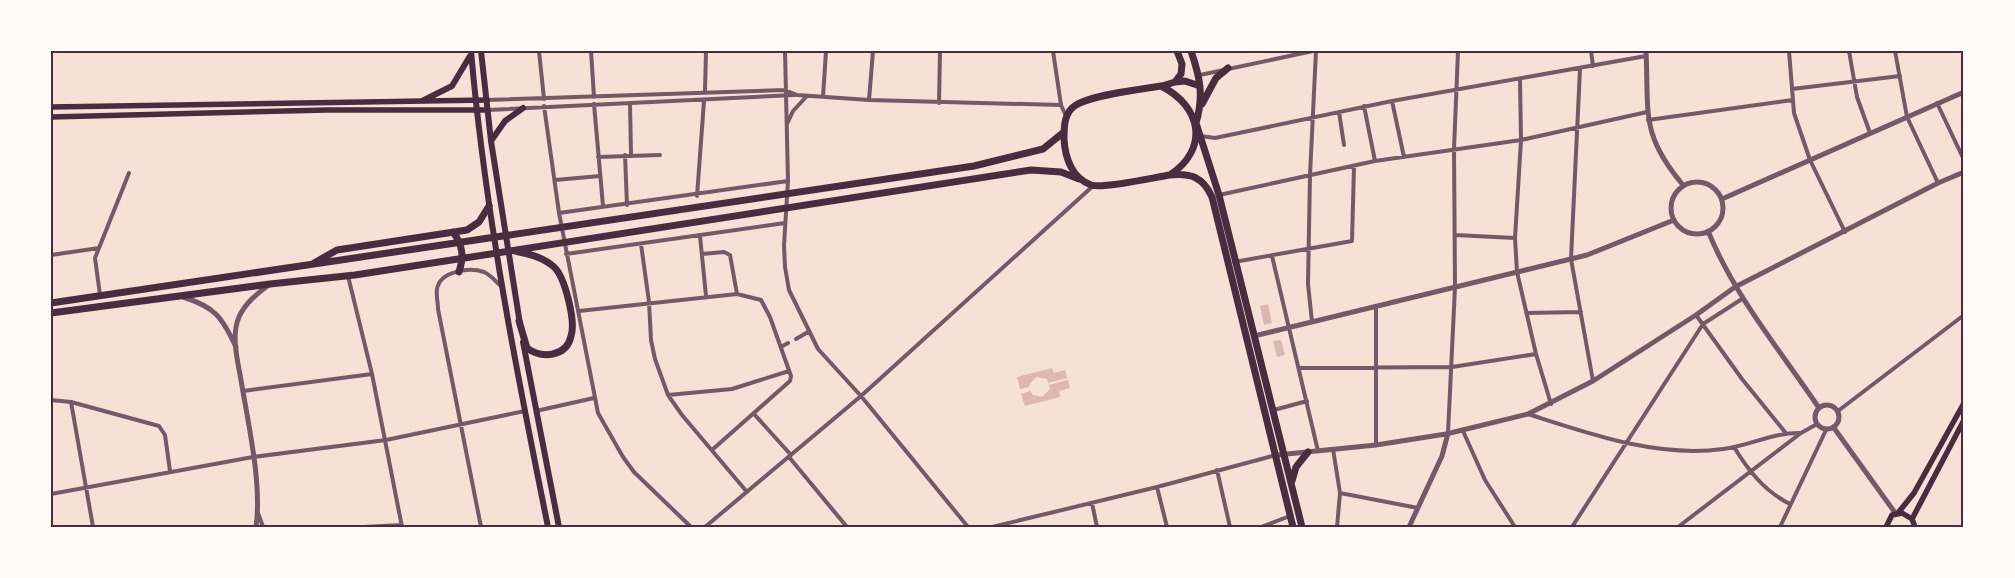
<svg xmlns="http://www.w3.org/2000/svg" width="2015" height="578" font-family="'Work Sans',sans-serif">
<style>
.water{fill:#dcb8b0}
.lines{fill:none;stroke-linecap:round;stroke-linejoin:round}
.minor{stroke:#755966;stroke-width:4}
.tertiary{stroke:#755966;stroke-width:5}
.secondary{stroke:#4a2c40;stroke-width:5.5}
.primary{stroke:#4a2c40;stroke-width:6}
.trunk{stroke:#4a2c40;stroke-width:7}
.neatline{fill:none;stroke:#4a2c40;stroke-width:2}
</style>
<rect width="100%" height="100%" fill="#f7e1d7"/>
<!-- water -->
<path class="water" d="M1268,304L1272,323L1264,325L1260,306Z
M1281,340L1285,355L1277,357L1273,341Z
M1052,368L1054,373L1065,370L1067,378L1048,383L1047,379L1037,377L1030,383L1029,387L1020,389L1017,377Z
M1068,380L1070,388L1059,391L1060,397L1025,406L1021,394L1030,391L1033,395L1042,397L1050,389L1049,385Z"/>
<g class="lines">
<!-- minor -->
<path class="minor" d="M539,51L544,99
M591,51L594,97
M785,51L788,181L784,245L785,267L789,290L818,349L861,396L968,527
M1053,51L1061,105L1066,116
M1591,51L1593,66
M1789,51L1794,113L1810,160L1845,232
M1849,51L1857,97L1870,133
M1895,51L1907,117L1938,183
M1580,69L1571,259L1593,381
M1200,75L1313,51
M1520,80L1521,140L1515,238L1517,272L1536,354L1551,404
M1792,89L1900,76
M705,91L706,51
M823,97L826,51
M487,100L785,90L797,95L869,100L1061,105
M869,100L873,51
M1392,101L1404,157
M630,103L631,154
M939,103L940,51
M1937,103L1964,160
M594,104L603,206
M544,106L559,213L598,413L623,457L634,472L691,527
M1364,106L1375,161
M488,110L795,95
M1339,112L1344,145
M1648,120L1793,100
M787,124L793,111L807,96
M1201,136L1215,138L1392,101L1646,56
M625,155L627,205
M598,157L660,155
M555,180L600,176
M1219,195L1375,161L1521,140L1647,112
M697,196L704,101
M559,213L788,181
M1455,235L1515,238
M700,236L706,296
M641,244L649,302L651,340L655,359L668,395L682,415L747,492
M566,254L785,223
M702,254L724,252L730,255L737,294
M51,255L99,248
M1272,256L1318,451
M1234,262L1352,241L1354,166
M348,276L372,374L402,527
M100,295L95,258L129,173
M579,311L737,294L761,300L770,317L791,376L790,381L712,450
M1526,313L1581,312
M1696,315L1742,379L1785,432
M1312,322L1308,284L1310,175L1316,51
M796,339L808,332
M781,347L788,343
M1299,368L1452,367L1536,354
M243,391L372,374
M668,395L732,389L789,371
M51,400L71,402L159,426L165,435L170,471
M71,402L93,527
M1274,410L1307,401
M536,411L594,398
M1838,411L1964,315
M754,414L791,455
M1528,414C1590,434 1657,458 1723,449C1750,446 1773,432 1801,433
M1463,431L1485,480L1515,527
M1448,433L1455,287L1454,149L1458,51
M1376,445V306
M1734,447C1748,470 1764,491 1790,504
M1333,449L1340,493L1337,527
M789,457L847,527
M1217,470L1230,527
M1157,487L1167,527
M1340,493L1418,508
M51,494L253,457L386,440L525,411
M1092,503L1097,527
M258,513L263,527
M363,527L402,525
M481,527L438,309C438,303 436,295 437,289C440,271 469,267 484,272C491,275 496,282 502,287
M705,527L861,396L1093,186
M992,527L1157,487L1276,455
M1261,527L1290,516
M1572,527L1703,324L1742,299
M1678,527L1801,433L1817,424
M1780,527L1826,430"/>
<!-- tertiary -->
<path class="tertiary" d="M1646,51C1649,113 1640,134 1683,185
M1671 208a26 26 0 1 1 52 0a26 26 0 1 1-52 0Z
M1722,199L1964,92
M1708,231C1735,297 1780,350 1819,408
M183,297C215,307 222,317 236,347
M1254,336L1587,255L1674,220
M1815 417a12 12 0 1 1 24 0a12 12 0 1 1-24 0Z
M1834,428L1896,514
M1277,455L1376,445L1446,434L1528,414L1593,381L1696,315L1735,287L1938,183L1964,172
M256,527C262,486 249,427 242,386C239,365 230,338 239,317C245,303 258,293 270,284
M1409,527L1442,456L1448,433"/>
<!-- secondary -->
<path class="secondary" d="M51,107L487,100
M51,117L327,110H487
M1898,513L1914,493L1964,403
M1912,519L1964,420
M1886,527L1892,515L1902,513L1912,519L1915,527"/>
<!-- primary -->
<path class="primary" d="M471,51C485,212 516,369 548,527
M481,51L491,141L520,324
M424,100L452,86L470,56
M491,141L505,121L523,108
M523,342L559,527"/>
<!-- trunk -->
<path class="trunk" d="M1191,51C1200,77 1204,96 1196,123
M1175,82L1185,81L1200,86
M1161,86C1201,106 1210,148 1170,175C1156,177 1103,189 1091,185C1072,178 1065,158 1064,139C1064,127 1064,112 1076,105C1092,95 1141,89 1161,86Z
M1162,86L1175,82L1181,74L1182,64L1177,51
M1202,104L1216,78L1228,68
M1196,123L1219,195L1302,527
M1170,175C1191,173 1203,177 1212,197L1293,527
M453,232C463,245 464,257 459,272
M515,251C529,254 543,257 554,267C565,277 576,322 571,336C569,346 562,352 553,354C543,356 535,354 527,348L519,321
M314,263L337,250L467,230L479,222L489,206
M51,303L974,166L1043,149L1064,132
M51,313L270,284L355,275L1031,170L1061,172L1079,179
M1292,481L1296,467L1308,452"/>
</g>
<!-- border -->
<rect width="2015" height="578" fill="none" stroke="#fffaf5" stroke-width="105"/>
<rect x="52" y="52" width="1910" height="474" class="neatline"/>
</svg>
